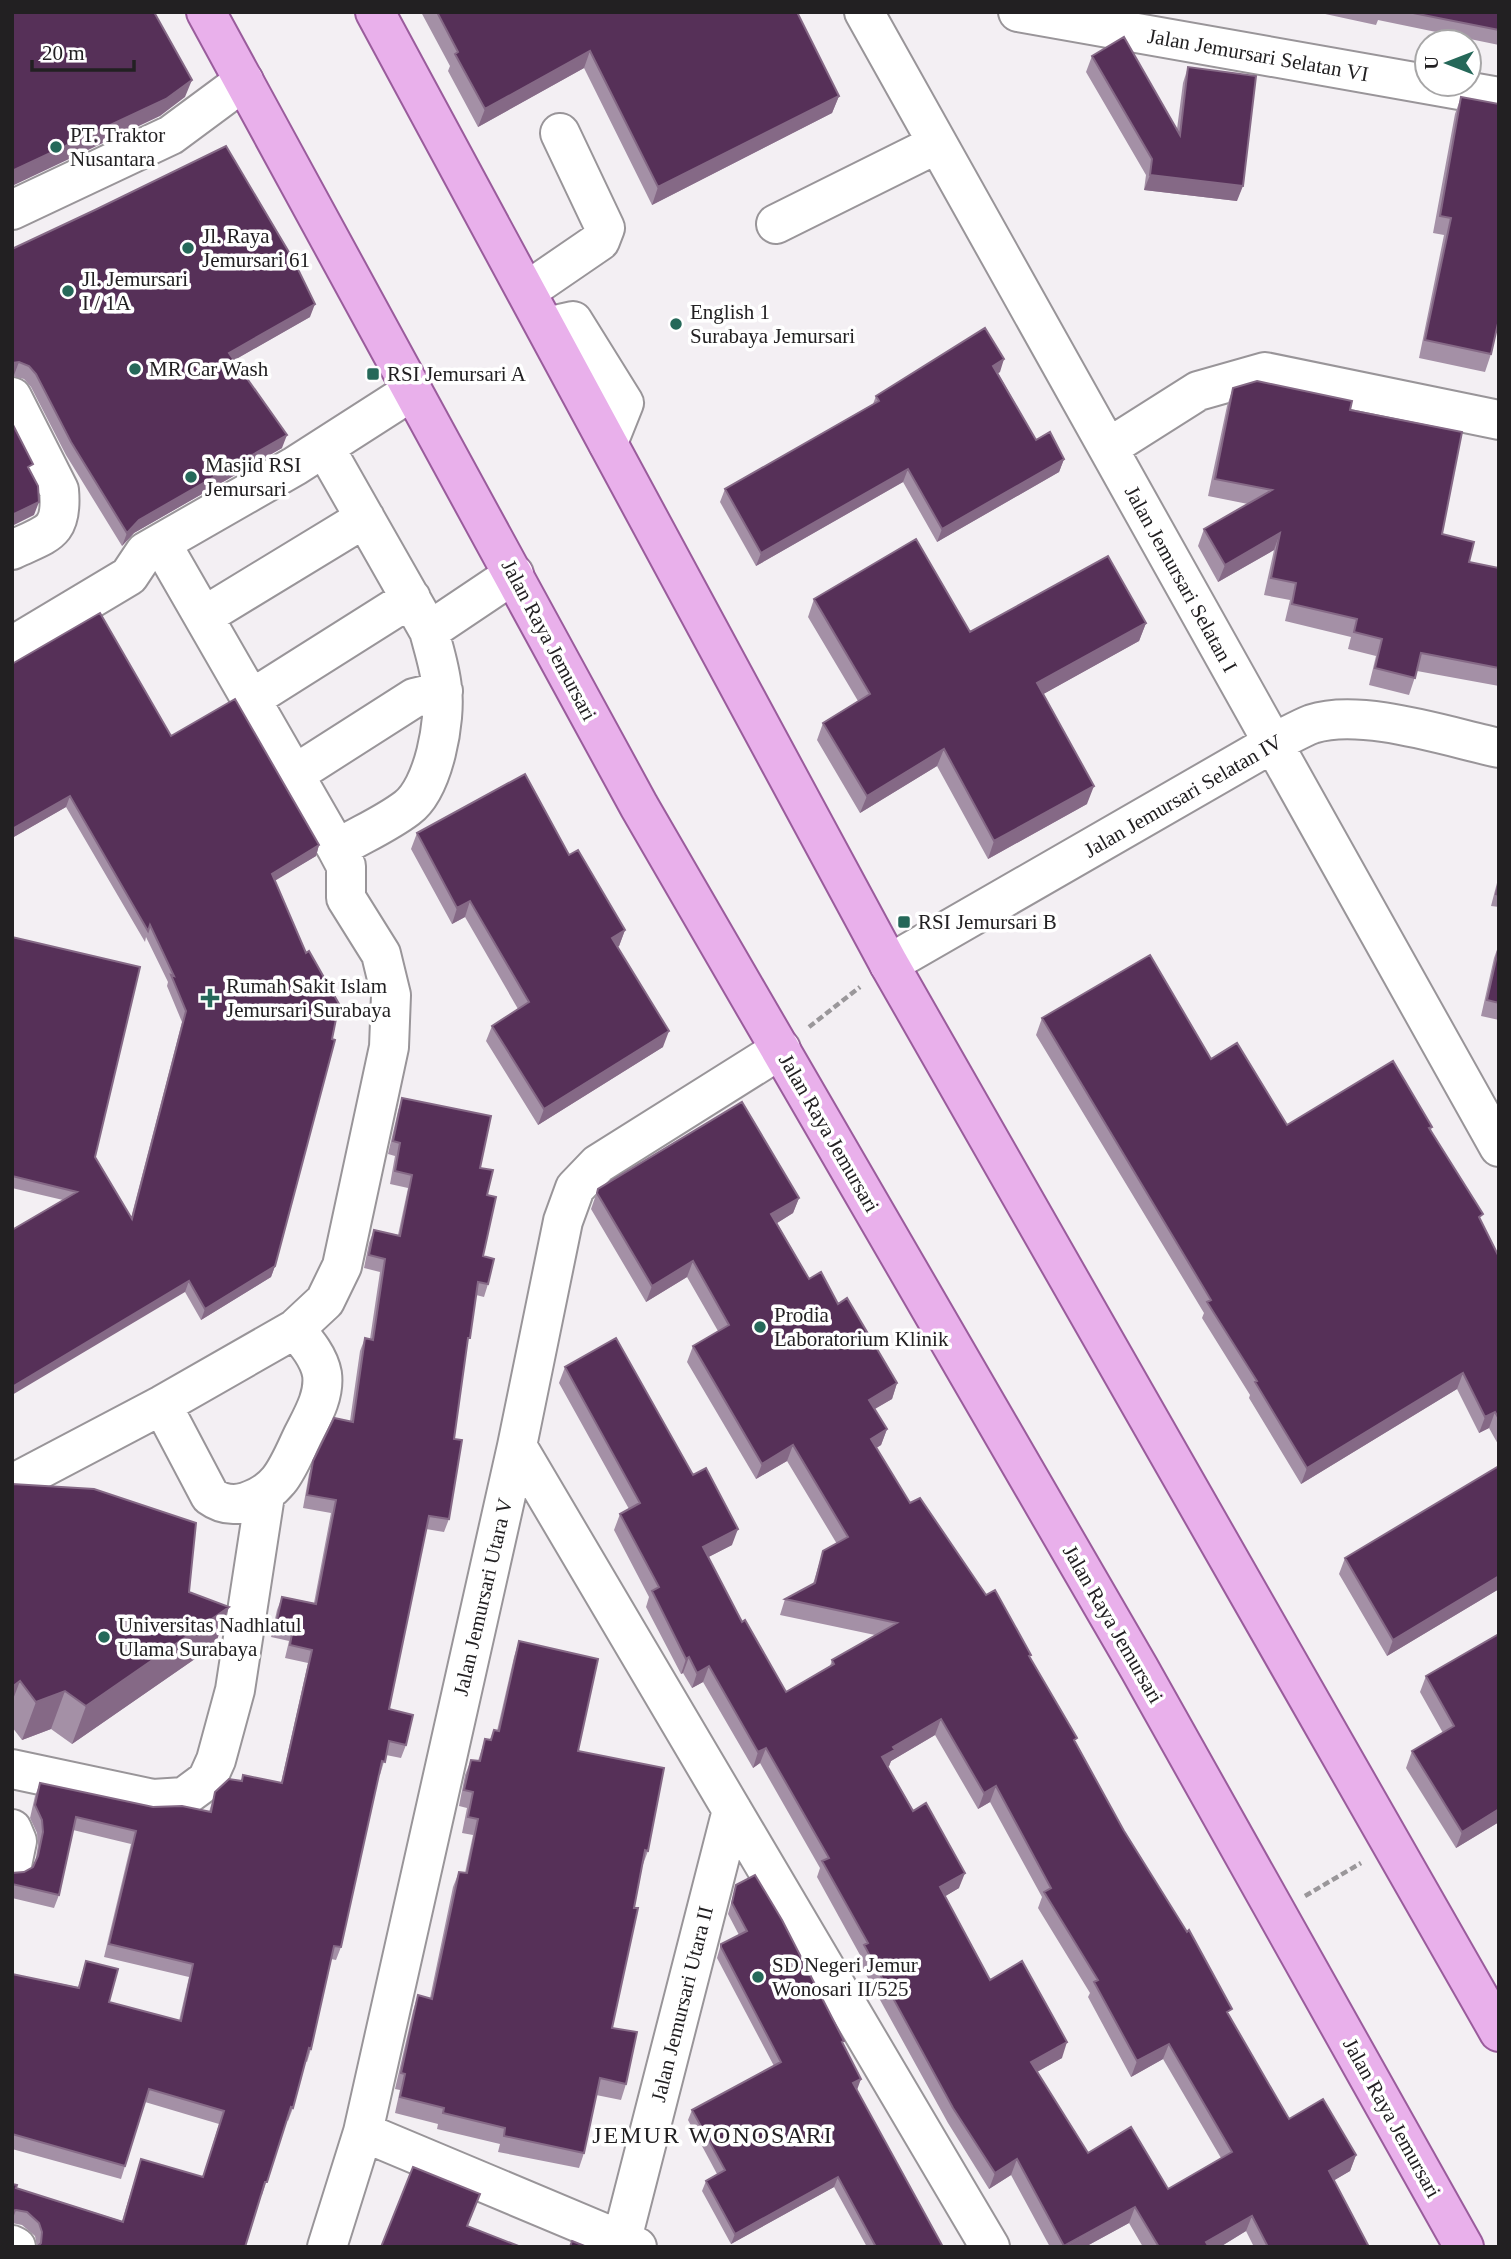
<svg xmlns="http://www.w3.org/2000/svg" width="1511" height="2259" font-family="Georgia,serif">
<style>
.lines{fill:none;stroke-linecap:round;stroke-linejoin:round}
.minor-casing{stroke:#999599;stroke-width:42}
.major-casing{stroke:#9a5c9c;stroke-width:42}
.path{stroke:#9a979a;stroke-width:4.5;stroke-dasharray:7 3.5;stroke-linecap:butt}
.minor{stroke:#fff;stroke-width:38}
.major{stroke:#e9b0eb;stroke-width:38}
.wall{fill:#a490a6;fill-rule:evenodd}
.shaded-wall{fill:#856986}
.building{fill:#563058;stroke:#856986;stroke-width:2;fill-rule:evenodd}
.poi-dot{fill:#256859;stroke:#fff;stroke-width:2.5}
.labels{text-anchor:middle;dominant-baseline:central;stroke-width:7;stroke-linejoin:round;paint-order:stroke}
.street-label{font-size:21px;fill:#222022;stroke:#fff}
.poi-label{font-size:21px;fill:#222022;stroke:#fff;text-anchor:start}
.quarter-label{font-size:24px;letter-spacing:2px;fill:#222022;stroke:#fff}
</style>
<rect width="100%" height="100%" fill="#f3eff3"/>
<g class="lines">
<defs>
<path id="minor" d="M864,12L1499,1147
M1018,12L1499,97
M12,210L171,135L244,81
M776,224L937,144
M527,291L600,241L605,228L560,133
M546,327L573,321L624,403L608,443
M12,397L59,490C63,534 47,533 12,550
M1108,448L1198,391L1265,372L1499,420
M161,543L337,849
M204,616L365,518
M429,631L514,574
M12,646L129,576L145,552L295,466L412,391
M251,699L411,598
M295,774L414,698L443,691
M889,964L1273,743C1286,737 1299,729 1312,724C1362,708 1448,737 1499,748
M162,1405L210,1496C221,1504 233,1506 246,1502C281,1491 288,1466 303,1435C312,1417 325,1396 322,1374C319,1357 306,1342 295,1329
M517,1446L990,2247
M12,1484L162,1405L295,1329L325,1301L342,1266L389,1047L391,995L381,954L346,898V866L337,849C360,835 386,824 407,808C434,788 446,720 442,688C440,668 434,650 429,631L325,448
M12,1769L153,1799L184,1797L207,1780L216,1760L235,1690L265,1495
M12,1829L17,1841L12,1865
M363,2132L637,2247
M622,2239L732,1810
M12,2245L16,2247
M327,2247L363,2132L517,1446L563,1221L575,1188L598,1164L781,1049"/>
<path id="major" d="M206,12L639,806L1139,1668L1464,2247
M375,12L889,964L1499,2032"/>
</defs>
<!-- minor casing -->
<use href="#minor" class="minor-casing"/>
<!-- major casing -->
<use href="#major" class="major-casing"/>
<!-- path -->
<path class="path" d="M809,1027L860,987
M1305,1896L1361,1863"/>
<!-- minor -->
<use href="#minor" class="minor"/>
<!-- major -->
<use href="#major" class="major"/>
</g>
<!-- wall -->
<path class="wall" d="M421,12H797L839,96L832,113L652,205L584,68L478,127L448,71L450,66Z
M1316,12H1499V45L1378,20L1376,25Z
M1092,56L1177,129L1183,83L1188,67L1237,201L1144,190L1146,175L1086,72Z
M1461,97L1491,354L1485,372L1419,358L1444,235L1433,233L1455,114Z
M12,249L310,317L234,360L282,448L134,533L122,546L66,455L31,387L24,379L12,376Z
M1000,372L998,373L1036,440L1064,459L1059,472L937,542L903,482L756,566L720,502L725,489L873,404L876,396Z
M1233,388L1350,410L1442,534L1469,562L1499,568V686L1417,671L1409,695L1369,685L1376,656L1348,649L1351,637L1285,621L1290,600L1264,595L1274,550L1218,582L1198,546L1204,529L1248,504L1208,496L1227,406Z
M814,599L970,632L1146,623L1139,641L1043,694L1087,804L988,859L937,766L860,813L817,740L823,723L858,701L808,617Z
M12,664L171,736L319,845L316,856L275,880V1266L271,1277L201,1320L185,1292L63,1200L12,1188V937L95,1157L131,1218L182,1022L167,986L168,982L146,937L145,942L66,807L12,838Z
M417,833L569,855L625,930L619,946L617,947L663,1047L538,1125L486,1041L492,1026L518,1009L465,917L452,924L411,849Z
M1499,875V907L1491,906Z
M1499,944V1020L1481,1016L1494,958Z
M1042,1018L1211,1059L1287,1125L1432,1127L1431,1130L1480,1221L1499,1257V1446L1489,1428L1479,1433L1457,1389L1301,1484L1249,1398L1250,1395L1202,1318L1204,1313L1036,1035Z
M402,1098L480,1168L487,1195L483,1256L488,1284L484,1297L476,1295L466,1349L454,1439L449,1519L444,1532L426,1529L389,1709L406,1745L401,1758L386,1755L380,1775H379L341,1947L336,1960L331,1959L311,2049L307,2062L305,2061L293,2108L288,2121L287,2120L262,2195L37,2247L35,2236L22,2225L12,2223V2184L16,2188L122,2221L141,2159L203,2177L219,2124L145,2102L121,2179L12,2149V1974L78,1987L86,1961L109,2002L179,2021L189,1977L104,1957L131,1844L73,1830L59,1895L54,1908L12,1898V1873L24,1872L33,1867L35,1863L38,1845L37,1833L30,1818L35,1796L40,1783L153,1807L209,1812L215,1792L241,1781L243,1775L281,1783L308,1663L285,1658L289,1641L271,1637L277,1610L282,1597L314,1603L331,1513L303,1508L309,1474L313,1461L350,1421L360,1351L365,1338L370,1339L380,1272L364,1268L369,1243L374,1230L398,1235L408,1188L390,1184L395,1156L388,1154L398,1111Z
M598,1189L799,1198L793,1213L777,1223L809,1279L838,1304L897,1383L892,1399L874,1409L887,1429L881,1445L876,1448L910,1503L986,1595L1030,1658L1124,1831L1229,2016L1289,2119L1356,2155L1350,2171L1334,2180L1369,2247H1254L1246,2231L1220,2247H1143L1129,2223L1085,2247H1050L1011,2175L989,2189L948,2123L858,1960L860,1955L817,1877L820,1868L760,1763L753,1768L703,1682L692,1688L683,1673L681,1674L646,1607L649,1597L614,1530L620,1514L629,1509L559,1383L565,1367L732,1545L708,1557L742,1622L786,1692L830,1666L832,1660L875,1635L780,1615L785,1599L813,1584L823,1551L837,1544L787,1461L756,1479L687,1362L693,1346L718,1331L687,1277L646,1302L591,1209ZM935,1735L978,1809L990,1802L1042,1897L1038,1908L1090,1993L1088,1997L1131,2077L1163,2059L1221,2158L1168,2189L1088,2153L1037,2072L1062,2058L990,1980L945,1896L959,1888L888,1767L889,1766L891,1761Z
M1499,1466V1589L1387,1656L1339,1574L1345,1558Z
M12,1484L189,1592L229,1607L215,1645L72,1744L51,1729L22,1740L12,1727Z
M1499,1634V1822L1456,1848L1406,1768L1412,1751L1443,1733L1420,1692L1426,1676Z
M519,1641L578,1751L648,1851L642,1867L612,2028L626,2084L621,2100L596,2095L584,2153L579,2168L498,2152L500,2144L437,2129L438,2124L395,2113L400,2090L395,2089L413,2011L418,1995L430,1998L453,1887L459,1872L465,1873L473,1835L462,1833L467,1808L459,1806L465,1775L471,1760L478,1761L485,1739L490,1740L494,1730L497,1731L514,1657Z
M736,1885L843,2044L856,2090L943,2247H867L834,2187L731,2244L702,2191L706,2181L717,2174L688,2120L692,2110L774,2066L717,1958L721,1944L739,1935L728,1914Z"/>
<!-- shaded-wall -->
<path class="shaded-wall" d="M590,51L584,68L478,127L485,109Z
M192,80L185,97L160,116L12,186V171Z
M839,96L832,113L652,205L658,187Z
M1150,175L1243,186L1237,201L1144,190Z
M315,304L310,317L224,366L229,353Z
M1004,359L1000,372L989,379L993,366Z
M19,362L14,375L12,376V363Z
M287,435L282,448L134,533L122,546L127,533L139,520Z
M1064,459L1059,472L937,542L942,529Z
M908,469L903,482L756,566L761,553Z
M39,502L34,515L12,526V515Z
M1280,533L1274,550L1218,582L1225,565Z
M1146,623L1139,641L1031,701L1037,683Z
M944,749L937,766L860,813L867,796Z
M1094,786L1087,804L988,859L994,841Z
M70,796L66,807L12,838V829Z
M319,845L316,856L268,885L272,874Z
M470,901L465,917L452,924L457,908Z
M625,930L619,946L606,954L612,938Z
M669,1031L663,1047L538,1125L544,1109Z
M799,1198L793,1213L766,1230L771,1214Z
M693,1261L687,1277L646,1302L652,1286Z
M275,1266L271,1277L201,1320L205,1309Z
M189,1281L185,1292L12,1395V1387Z
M1463,1373L1457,1389L1301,1484L1307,1468Z
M897,1383L892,1399L863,1416L869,1400Z
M1495,1412L1489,1428L1479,1433L1485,1417Z
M887,1429L881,1445L865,1455L871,1439Z
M793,1445L787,1461L756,1479L762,1464Z
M738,1529L732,1545L697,1563L703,1547Z
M1499,1576V1589L1387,1656L1393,1640Z
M229,1607L215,1645L72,1744L86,1706Z
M689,1657L683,1673L681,1674L686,1659Z
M709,1666L703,1682L692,1688L697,1673Z
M20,1681L12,1702V1687Z
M65,1691L51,1729L22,1740L36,1702Z
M941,1719L935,1735L891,1761L889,1766L876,1773L882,1757L893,1747Z
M766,1748L760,1763L753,1768L758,1752Z
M996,1786L990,1802L978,1809L984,1793Z
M1499,1809V1822L1456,1848L1462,1832Z
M965,1873L959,1888L934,1903L940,1887Z
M1067,2042L1062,2058L1026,2078L1031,2062Z
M1169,2044L1163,2059L1131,2077L1137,2061Z
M861,2079L857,2090L853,2083Z
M1356,2155L1350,2171L1323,2187L1329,2171Z
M1017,2159L1011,2175L989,2189L995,2173Z
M838,2177L834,2187L731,2244L735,2234Z
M1135,2207L1129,2223L1085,2247H1064Z
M16,2210L12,2221V2211Z
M1252,2216L1246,2231L1220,2247H1205L1206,2242Z"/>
<!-- building -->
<path class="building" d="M12,12H154L192,80L166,99L12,171Z
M437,12H797L839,96L658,187L590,51L485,109L455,54L458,52Z
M1408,12H1499V30Z
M1124,37L1180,135L1188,67L1256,76L1243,186L1150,175L1152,159L1092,56Z
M1461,97L1499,104V319L1491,354L1425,340L1451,218L1440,216Z
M226,146L293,259L315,304L229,353L287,435L139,520L127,533L71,442L36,374L29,366L19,362L12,363V249L95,210Z
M985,328L1004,359L993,366L1036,440L1050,432L1064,459L942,529L908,469L761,553L725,489L879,401L876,396Z
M1257,381L1352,401L1350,410L1462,432L1442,534L1474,542L1469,562L1499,568V668L1421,653L1415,678L1375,668L1382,639L1354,632L1357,619L1292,604L1296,583L1271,578L1280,533L1225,565L1204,529L1272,490L1215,479L1233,388Z
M12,423L33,464L28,467L38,486L39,502L12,515Z
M916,539L970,632L1108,556L1146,623L1037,683L1094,786L994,841L944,749L867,796L823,723L870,694L814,599Z
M100,613L171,736L235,699L319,845L272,874L306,953L309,951L339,1004L332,1039L335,1040L275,1266L205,1309L189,1281L12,1387V1230L77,1192L12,1176V937L140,967L95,1157L132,1219L186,1011L171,975L174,976L150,925L148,931L70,796L12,829V664Z
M525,774L569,855L578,850L625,930L612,938L669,1031L544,1109L492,1026L529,1002L470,901L457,908L417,833Z
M1499,881V895L1496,894Z
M1499,946V1003L1487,1000Z
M1150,955L1211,1059L1237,1043L1287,1125L1393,1061L1432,1127L1429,1128L1483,1214L1479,1217L1499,1257V1419L1495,1412L1485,1417L1463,1373L1307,1468L1255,1382L1257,1381L1207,1302L1211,1300L1042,1018Z
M402,1098L491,1116L480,1168L493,1170L487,1195L496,1197L483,1256L494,1259L488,1284L478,1282L470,1338H468L454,1439L462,1440L449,1519L429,1516L389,1709L413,1715L406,1745L389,1741L385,1762L382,1761L341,1947L334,1946L311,2049L309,2048L293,2108L291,2107L267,2182H265L245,2247H37L41,2243L42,2232L39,2223L27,2212L16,2210L12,2211V2184L17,2185L16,2188L123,2222L141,2159L203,2177L224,2111L149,2089L125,2166L12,2134V1974L79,1988L86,1961L118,1969L109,2002L181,2021L193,1964L109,1944L136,1831L76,1817L59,1895L12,1884V1873L24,1872L33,1867L38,1856L43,1832L42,1820L35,1805L40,1783L153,1807L182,1806L211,1812L215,1792L229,1779L242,1781L243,1775L282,1783L312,1650L290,1645L293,1628L276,1624L282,1597L316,1604L336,1500L307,1495L313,1461L334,1418L353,1422L365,1338L373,1340L385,1259L369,1255L374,1230L400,1236L412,1175L395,1171L400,1143L393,1141Z
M742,1102L799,1198L771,1214L809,1279L821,1272L838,1304L847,1298L897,1383L869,1400L887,1429L871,1439L910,1503L920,1498L986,1595L995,1590L1031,1655L1029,1656L1077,1738L1074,1740L1124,1831L1187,1932L1189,1930L1232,2009L1227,2012L1289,2119L1323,2099L1356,2155L1329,2171L1369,2247H1268L1252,2216L1206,2242L1209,2247H1159L1135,2207L1064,2246L1017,2159L995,2173L953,2108L864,1945L868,1943L822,1861L829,1858L766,1748L758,1752L709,1666L697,1673L689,1657L686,1659L652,1591L659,1587L620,1514L640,1503L565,1367L616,1338L693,1475L706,1468L738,1529L703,1547L742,1622L745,1620L786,1692L834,1664L832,1660L897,1623L785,1599L815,1583L823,1551L848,1537L793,1445L762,1464L693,1346L729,1325L693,1261L652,1286L597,1193L598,1189ZM941,1719L984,1793L996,1786L1051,1888L1044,1892L1098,1980L1094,1982L1137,2061L1169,2044L1232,2152L1168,2189L1131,2127L1088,2153L1031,2062L1067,2042L1022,1961L990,1980L940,1887L965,1873L926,1803L913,1811L882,1757L895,1750L893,1747Z
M1499,1466V1576L1393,1640L1345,1558Z
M12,1484L94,1489L196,1523L189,1592L229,1607L86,1706L65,1691L36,1702L20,1681L12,1687Z
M1499,1634V1809L1462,1832L1412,1751L1454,1726L1426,1676Z
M519,1641L598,1659L578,1751L664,1768L648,1851L645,1850L634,1908H638L612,2028L637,2032L626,2084L600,2078L584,2153L504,2136L505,2128L443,2113L444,2108L400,2097L405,2074L401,2073L418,1995L432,1999L459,1872L467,1873L478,1819L468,1817L473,1792L464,1790L471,1760L480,1761L485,1739L491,1740L494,1730L499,1731Z
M755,1875L782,1920L844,2041L842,2042L861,2079L853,2083L943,2247H876L838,2177L735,2234L706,2181L725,2170L692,2110L781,2062L721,1947V1944L747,1931L732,1903L736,1885Z
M413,2167L480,2194L467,2226L521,2247H381Z
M572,2241L587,2247H570Z"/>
<!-- markers -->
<g class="poi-dot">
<circle cx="56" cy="147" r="7"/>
<circle cx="188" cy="248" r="7"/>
<circle cx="68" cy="291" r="7"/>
<circle cx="676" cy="324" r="7"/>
<circle cx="135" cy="369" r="7"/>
<rect x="366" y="367" width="14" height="14" rx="3.5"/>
<circle cx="191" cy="477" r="7"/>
<rect x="897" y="915" width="14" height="14" rx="3.5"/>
<path d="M206.5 987.5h7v7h7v7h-7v7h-7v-7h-7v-7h7z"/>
<circle cx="760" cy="1327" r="7"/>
<circle cx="104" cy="1637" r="7"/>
<circle cx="758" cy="1977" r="7"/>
</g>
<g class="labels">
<!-- street labels -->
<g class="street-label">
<text transform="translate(1258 55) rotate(10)">Jalan Jemursari Selatan VI</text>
<text transform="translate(1181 579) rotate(61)">Jalan Jemursari Selatan I</text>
<text transform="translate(549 640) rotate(62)">Jalan Raya Jemursari</text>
<text transform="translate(1183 796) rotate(-30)">Jalan Jemursari Selatan IV</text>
<text transform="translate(829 1133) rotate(60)">Jalan Raya Jemursari</text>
<text transform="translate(483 1597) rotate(-77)">Jalan Jemursari Utara V</text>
<text transform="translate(1113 1624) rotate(60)">Jalan Raya Jemursari</text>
<text transform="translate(682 2004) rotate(-76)">Jalan Jemursari Utara II</text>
<text transform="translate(1392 2118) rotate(61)">Jalan Raya Jemursari</text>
</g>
<!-- poi labels -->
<g class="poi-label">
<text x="70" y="135">PT. Traktor<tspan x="70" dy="24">Nusantara</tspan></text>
<text x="202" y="236">Jl. Raya<tspan x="202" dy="24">Jemursari 61</tspan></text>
<text x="82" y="279">Jl. Jemursari<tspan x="82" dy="24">I / 1A</tspan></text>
<text x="690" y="312">English 1<tspan x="690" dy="24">Surabaya Jemursari</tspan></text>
<text x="149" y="369">MR Car Wash</text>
<text x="387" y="374">RSI Jemursari A</text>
<text x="205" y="465">Masjid RSI<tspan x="205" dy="24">Jemursari</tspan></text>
<text x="918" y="922">RSI Jemursari B</text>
<text x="226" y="986">Rumah Sakit Islam<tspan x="226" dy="24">Jemursari Surabaya</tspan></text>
<text x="774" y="1315">Prodia<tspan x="774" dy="24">Laboratorium Klinik</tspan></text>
<text x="118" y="1625">Universitas Nadhlatul<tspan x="118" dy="24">Ulama Surabaya</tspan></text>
<text x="772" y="1965">SD Negeri Jemur<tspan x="772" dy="24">Wonosari II/525</tspan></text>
</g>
<!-- quarter labels -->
<g class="quarter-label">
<text x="713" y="2135">JEMUR WONOSARI</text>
</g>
</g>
<!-- border -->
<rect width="1511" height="2259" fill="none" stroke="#222022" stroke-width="28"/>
<!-- north arrow -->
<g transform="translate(1448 63) rotate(270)"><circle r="33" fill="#ffffff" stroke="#a7a6a7" stroke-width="2"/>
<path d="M0-5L12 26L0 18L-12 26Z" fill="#256859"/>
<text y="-10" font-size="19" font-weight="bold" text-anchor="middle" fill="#222022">U</text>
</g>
<!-- scale -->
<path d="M32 60v10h102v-10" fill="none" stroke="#222022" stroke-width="3.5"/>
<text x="42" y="60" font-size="21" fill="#222022" stroke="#ffffff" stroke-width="5" paint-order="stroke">20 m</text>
</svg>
